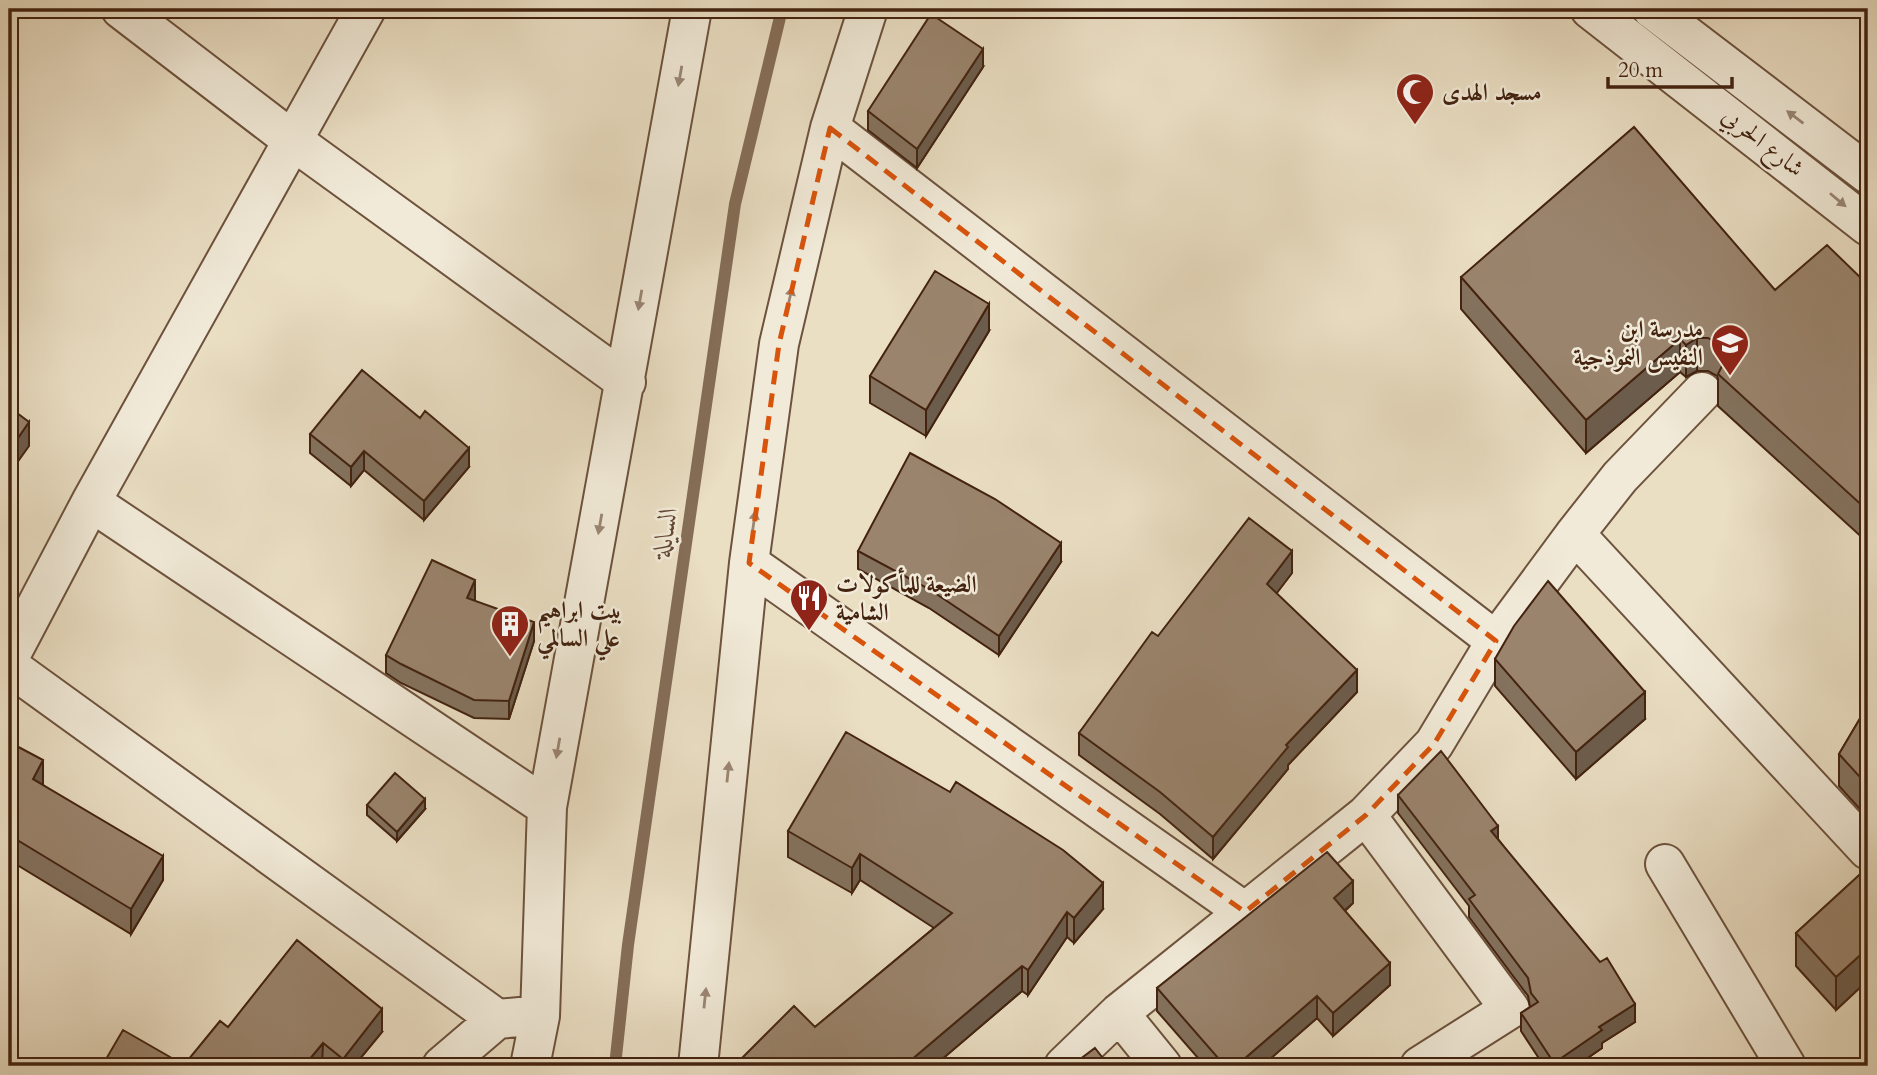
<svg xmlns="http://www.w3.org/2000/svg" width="1877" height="1075" font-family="Cardo,Amiri,serif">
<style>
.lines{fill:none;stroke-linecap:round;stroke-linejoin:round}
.stream{stroke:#856d57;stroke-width:12}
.minor-casing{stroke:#6d523d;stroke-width:42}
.minor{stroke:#f1ead8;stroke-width:38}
.wall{fill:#84725e;stroke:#432310;stroke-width:2}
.shaded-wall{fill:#6c5c4c;stroke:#432310;stroke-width:2}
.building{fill:#9a846d;stroke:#432310;stroke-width:2}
.oneway{fill:#9a8674}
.marked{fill:none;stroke:#d8540c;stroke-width:5;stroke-dasharray:14 9;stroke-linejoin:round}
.labels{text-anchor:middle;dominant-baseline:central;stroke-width:5;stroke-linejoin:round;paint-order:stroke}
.poi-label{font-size:24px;font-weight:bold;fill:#432310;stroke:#f1ead8;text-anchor:start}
.street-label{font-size:24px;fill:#432310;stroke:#f1ead8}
.water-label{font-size:26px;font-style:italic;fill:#644833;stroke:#f1ead8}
</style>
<rect width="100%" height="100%" fill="#eadec3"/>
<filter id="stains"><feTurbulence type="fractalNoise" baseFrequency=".00286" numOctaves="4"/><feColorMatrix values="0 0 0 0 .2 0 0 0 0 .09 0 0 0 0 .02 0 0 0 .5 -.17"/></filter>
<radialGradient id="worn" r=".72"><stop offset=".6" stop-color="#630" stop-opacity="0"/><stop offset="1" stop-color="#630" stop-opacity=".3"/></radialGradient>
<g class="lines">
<!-- stream -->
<path class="stream" d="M615,1066L628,945L735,204L782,9"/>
<defs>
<path id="minor" d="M121,9L292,140L626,382
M1590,9L1868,226
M1652,9L1868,174
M830,128L1496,641
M91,502L547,807
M1575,534L1868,850
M749,563L1245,912
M9,658L91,502L366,9
M9,666L497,1019
M1366,815L1510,1009L1420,1066
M1665,864L1786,1066
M1119,1013L1162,1066
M442,1066L497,1019L520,1017
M530,1066L540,1016L547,807L692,9
M698,1066L749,563L779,344L830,128L868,9
M1064,1066L1119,1013L1366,815L1434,744L1496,641L1575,534L1620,477L1702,392"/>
</defs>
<!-- minor casing -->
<use href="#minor" class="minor-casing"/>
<!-- minor -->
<use href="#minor" class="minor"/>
</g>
<!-- wall -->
<path class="wall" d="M983,67L917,168L868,130V111Z
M1461,277L1775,290L1868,285V548L1866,541L1718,406V379L1717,376L1708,371H1697L1686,377L1680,372L1586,453L1461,309Z
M989,331L926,436L870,403V376Z
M310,434L469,467L424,520L364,470L351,486L310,453Z
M858,551L1061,562L999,655L929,608L858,569Z
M1292,573L1276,593L1357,692L1288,765V769L1213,859L1160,814L1079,755V733L1158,636Z
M475,599V601L534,641L509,719L474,718L401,683L386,673V655Z
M1495,659L1645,719L1576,779L1495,686Z
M1868,705V818L1839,786V754Z
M9,742L43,785L163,880L131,934L9,860Z
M1398,795L1498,839L1635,1022L1602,1043V1048L1576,1066H1544L1521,1031V1013L1530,1007L1528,996L1469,917V906L1398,813Z
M367,805L425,809L397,841L367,815Z
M788,831L1103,909L1074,943L1067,937L1028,995L1022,991L934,1066H737V1063L815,1027L934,928L860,880L852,893L788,857Z
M1868,867V980L1836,1010L1796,966V933Z
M1353,903L1345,911L1390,985L1333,1036L1317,1018L1262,1066H1205L1157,1011V988Z
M228,1027L382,1032L354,1066H102L184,1065Z"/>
<!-- shaded-wall -->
<path class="shaded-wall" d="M983,49V67L917,168V149Z
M989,304V331L926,436V410Z
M1697,338V371L1686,377V345Z
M1680,339V372L1586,453V420Z
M29,422V446L9,474V451Z
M469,448V467L424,520V501Z
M364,451V470L351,486V467Z
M1061,543V562L999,655V636Z
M1292,551V573L1267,606V584Z
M475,580V599L467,617V598Z
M534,622V641L509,719V701Z
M1357,670V692L1288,765V769L1213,859V837L1286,745Z
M1645,692V719L1576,779V752Z
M43,760V785L33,779Z
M425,799V809L397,841V832Z
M1498,826V844L1491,831Z
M860,854V880L852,893V868Z
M163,856V880L131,934V909Z
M1353,881V903L1334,920V898Z
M1103,883V909L1074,943V918Z
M1067,912V937L1028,995V970Z
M1868,948V980L1836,1010V977Z
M1390,963V985L1333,1036V1013Z
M1022,966V991L934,1066H904Z
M1317,996V1018L1262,1066H1236Z
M1635,1004V1022L1602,1043V1048L1576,1066H1554V1063L1599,1027Z
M382,1009V1032L354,1066H343V1059Z
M323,1043L322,1066H304Z"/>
<!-- building -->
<path class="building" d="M931,14L983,49L917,149L868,111Z
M1634,127L1775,290L1827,245L1868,285V516L1866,509L1718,374L1723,364V354L1717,343L1708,338H1697L1686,345L1680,339L1586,420L1461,277Z
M935,271L989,304L926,410L870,376Z
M362,370L420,418L425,411L469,448L424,501L364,451L351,467L310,434Z
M9,407L29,422L9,451Z
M910,453L995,499L1061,543L999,636L929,589L858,551Z
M1249,518L1292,551L1267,584L1357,670L1286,745L1288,747L1213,837L1160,792L1079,733L1152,632L1158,636Z
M432,560L475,580L467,598L534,622L509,701L474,700L401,664L386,655Z
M1548,581L1645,692L1576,752L1495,659L1514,626Z
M1868,705V786L1839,754Z
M846,732L950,792L956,782L1063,850L1103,883L1074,918L1067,912L1028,970L1022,966L904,1066H740L737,1063L794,1006L815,1027L952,913L860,854L852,868L788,831Z
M9,742L43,760L33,779L163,856L131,909L9,835Z
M1441,751L1498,826L1491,831L1600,962L1607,958L1635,1004L1599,1027L1602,1030L1554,1063L1521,1013L1538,1002L1531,993L1528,978L1469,899L1475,895L1398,795Z
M395,773L425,799L397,832L367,805Z
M1327,852L1353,881L1334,898L1390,963L1333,1013L1317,996L1236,1066H1225L1157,988Z
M1868,867V948L1836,977L1796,933Z
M297,940L382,1009L343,1059L323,1043L304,1066H102L123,1030L184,1065L220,1021L228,1027Z
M1095,1048L1109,1066H1071Z"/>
<!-- one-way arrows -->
<defs><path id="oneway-solid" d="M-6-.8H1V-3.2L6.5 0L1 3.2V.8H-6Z" transform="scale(1.75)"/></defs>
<g class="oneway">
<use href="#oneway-solid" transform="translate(680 76) rotate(100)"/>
<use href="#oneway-solid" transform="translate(1795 117) rotate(-143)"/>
<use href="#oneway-solid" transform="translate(1838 200) rotate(40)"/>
<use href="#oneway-solid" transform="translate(790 297) rotate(-77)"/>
<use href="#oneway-solid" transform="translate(640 300) rotate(100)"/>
<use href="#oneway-solid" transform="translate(754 521) rotate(-82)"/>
<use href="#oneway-solid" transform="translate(600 524) rotate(100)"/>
<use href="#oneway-solid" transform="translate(558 748) rotate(100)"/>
<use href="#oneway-solid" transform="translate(728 772) rotate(-84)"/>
<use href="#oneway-solid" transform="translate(705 998) rotate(-84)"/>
</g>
<!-- marked area -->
<path class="marked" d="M830,128L1496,641L1434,744L1366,815L1245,912L749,563L779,344Z"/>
<!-- icons -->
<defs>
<symbol id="mosque-pin" viewBox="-11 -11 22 30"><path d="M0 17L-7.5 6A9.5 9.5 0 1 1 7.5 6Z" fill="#8f2418" stroke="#f1ead8"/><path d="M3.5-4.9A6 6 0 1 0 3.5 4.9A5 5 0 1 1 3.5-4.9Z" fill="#fff"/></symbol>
<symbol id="school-pin" viewBox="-11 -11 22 30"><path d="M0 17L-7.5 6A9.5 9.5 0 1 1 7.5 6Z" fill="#8f2418" stroke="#f1ead8"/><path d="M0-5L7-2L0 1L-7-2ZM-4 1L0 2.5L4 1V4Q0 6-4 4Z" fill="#fff"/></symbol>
<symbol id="restaurant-pin" viewBox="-11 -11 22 30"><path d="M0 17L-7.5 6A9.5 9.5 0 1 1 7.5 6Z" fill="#8f2418" stroke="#f1ead8"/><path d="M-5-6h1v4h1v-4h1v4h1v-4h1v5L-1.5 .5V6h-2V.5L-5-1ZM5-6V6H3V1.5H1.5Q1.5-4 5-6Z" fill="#fff"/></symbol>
<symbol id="building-pin" viewBox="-11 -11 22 30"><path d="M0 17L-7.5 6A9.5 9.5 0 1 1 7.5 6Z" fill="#8f2418" stroke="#f1ead8"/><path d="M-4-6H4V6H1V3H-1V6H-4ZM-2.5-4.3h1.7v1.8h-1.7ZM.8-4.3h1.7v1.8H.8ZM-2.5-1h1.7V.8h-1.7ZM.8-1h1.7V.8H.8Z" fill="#fff"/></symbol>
</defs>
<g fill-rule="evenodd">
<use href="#mosque-pin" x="1393" y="70" width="44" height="60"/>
<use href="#school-pin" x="1708" y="321" width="44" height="60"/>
<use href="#restaurant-pin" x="787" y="576" width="44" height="60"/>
<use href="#building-pin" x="488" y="602" width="44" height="60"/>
</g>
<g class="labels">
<!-- poi labels -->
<g class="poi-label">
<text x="1442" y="92">مسجد الهدى</text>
<text x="1703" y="329" text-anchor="end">مدرسة ابن<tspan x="1703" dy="28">النفيس النموذجية</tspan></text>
<text x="836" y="584">الضيعة للمأكولات<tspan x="836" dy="28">الشامية</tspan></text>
<text x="537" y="610">بيت ابراهيم<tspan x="537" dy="28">علي السالمي</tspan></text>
</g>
<!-- street labels -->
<g class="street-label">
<text transform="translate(1763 142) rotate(38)">شارع الحربي</text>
</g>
<!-- water labels -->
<g class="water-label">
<text transform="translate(665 532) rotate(-82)">السايلة</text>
</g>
</g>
<!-- margin -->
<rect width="1877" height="1075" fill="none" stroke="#eadec3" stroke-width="35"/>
<rect x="10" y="10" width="1856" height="1054" fill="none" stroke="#432310" stroke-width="3.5"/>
<rect x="18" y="18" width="1842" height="1040" fill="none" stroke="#432310" stroke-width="2"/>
<!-- scale -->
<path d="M1608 77v10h124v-10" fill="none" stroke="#432310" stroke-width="3.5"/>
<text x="1618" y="77" font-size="21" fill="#432310" stroke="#f1ead8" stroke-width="5" paint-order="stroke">20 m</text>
<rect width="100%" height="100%" filter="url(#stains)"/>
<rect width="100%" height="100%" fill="url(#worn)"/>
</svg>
